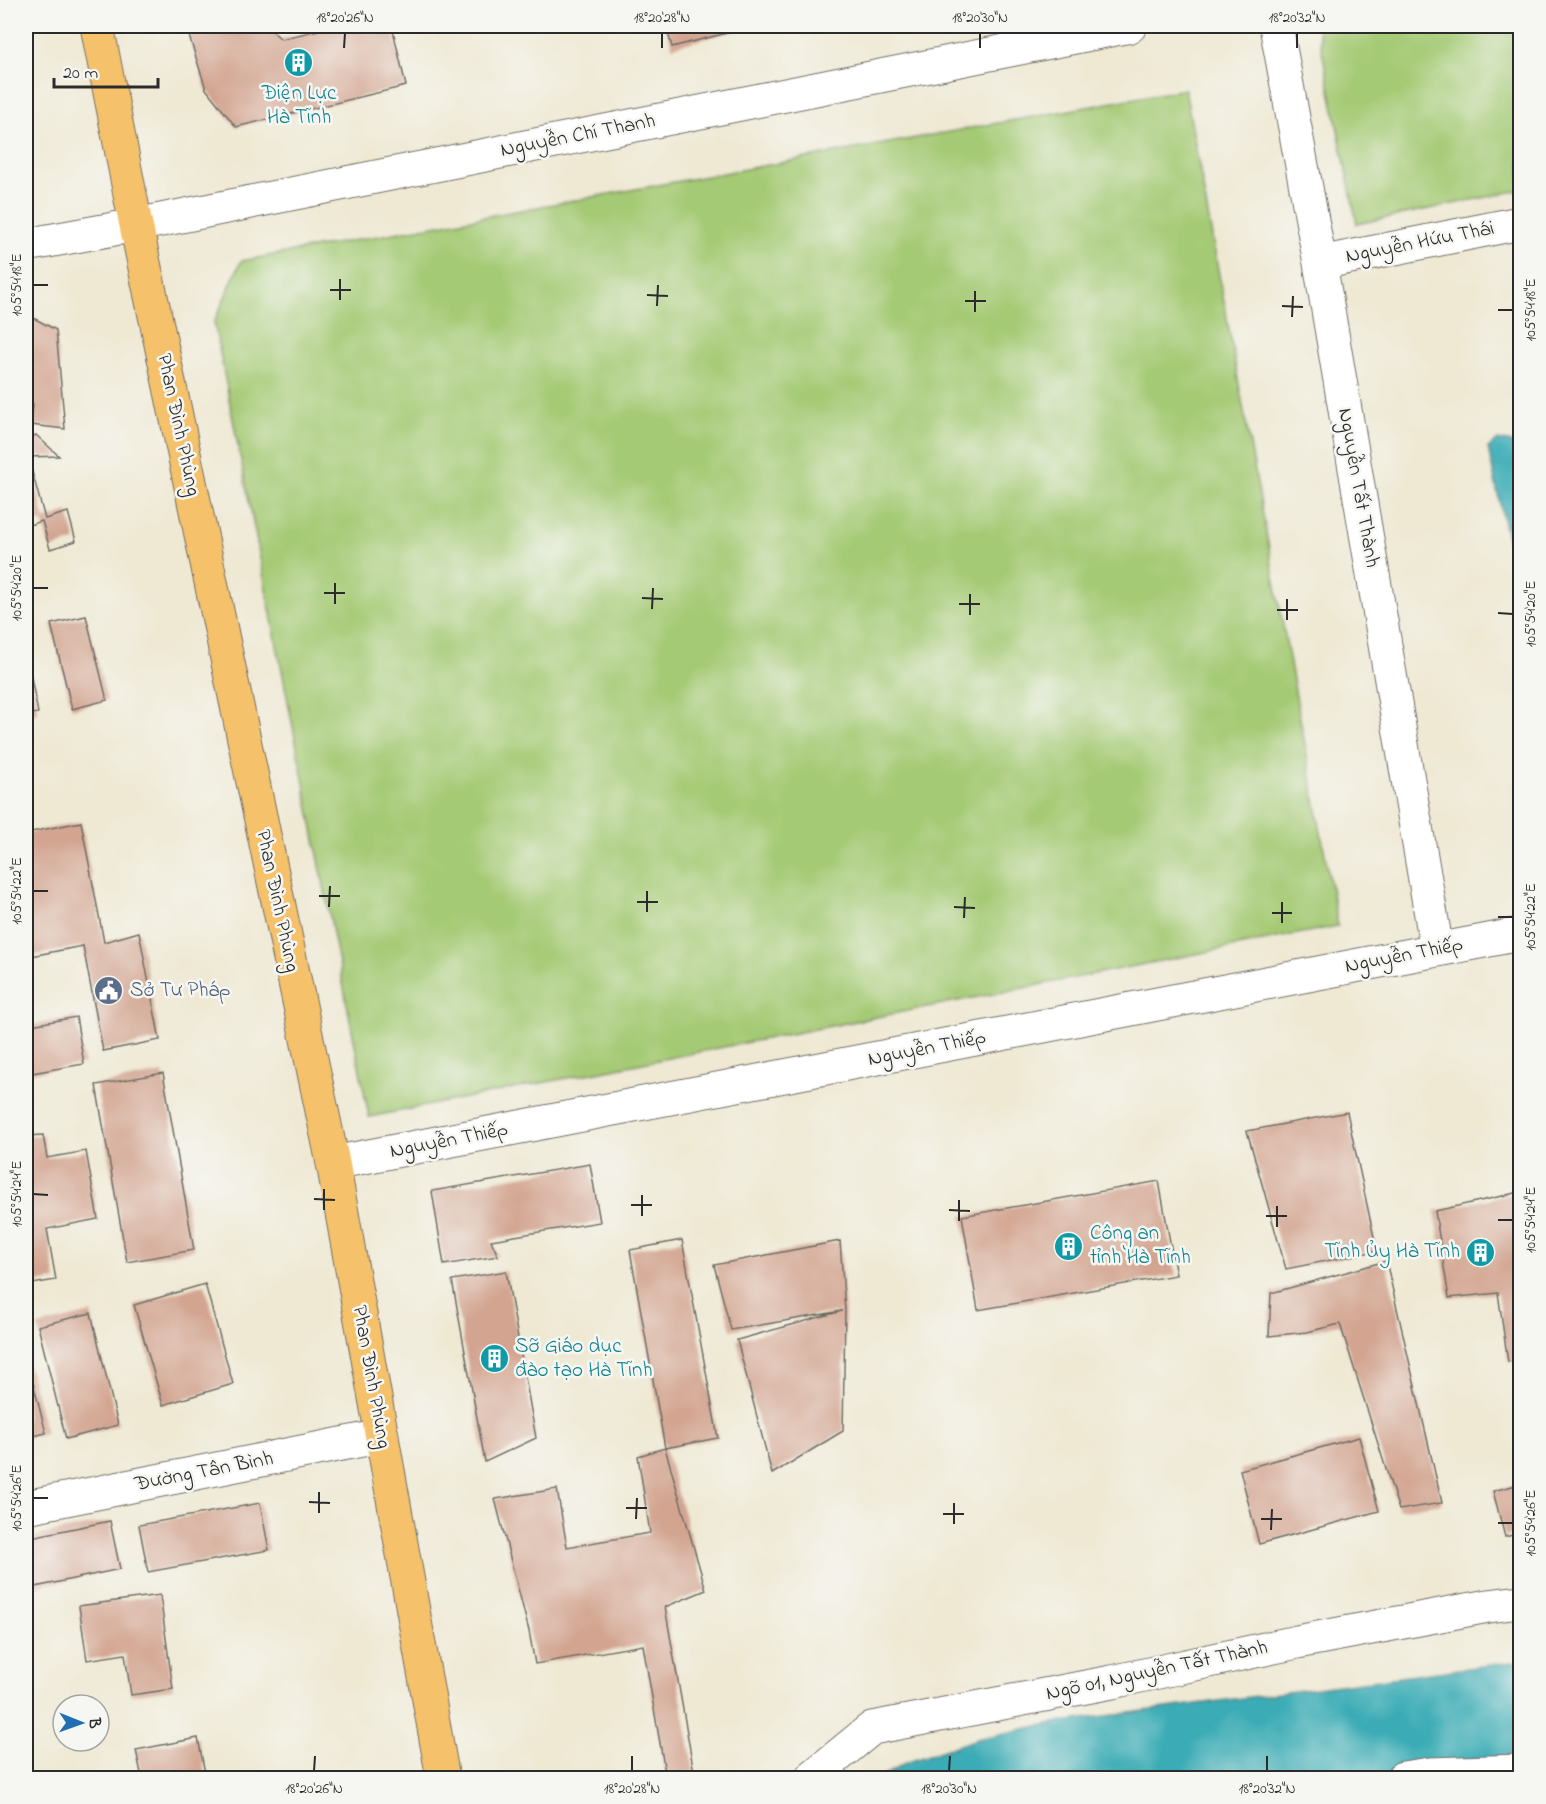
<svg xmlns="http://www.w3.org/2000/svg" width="1546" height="1804" font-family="'Indie Flower',sans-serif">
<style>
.green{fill:#a5ca74;stroke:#687a50;stroke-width:1.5}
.water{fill:#3bacb5;stroke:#336c70;stroke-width:1.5}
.building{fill:#d3a591}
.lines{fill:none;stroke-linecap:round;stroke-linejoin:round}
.minor-casing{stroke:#706e66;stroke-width:35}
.major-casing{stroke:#706e66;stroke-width:35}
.minor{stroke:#fff;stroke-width:33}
.major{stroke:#f5c16b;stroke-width:33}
.ticks{fill:none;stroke:#2b2b2b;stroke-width:2}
.labels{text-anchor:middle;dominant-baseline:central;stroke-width:5;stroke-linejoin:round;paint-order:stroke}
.culture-label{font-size:21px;fill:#0d838f;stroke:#f6f6f2;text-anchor:start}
.street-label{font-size:21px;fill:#2b2b2b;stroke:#f6f6f2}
.service-label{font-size:21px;fill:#4e5e75;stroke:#f6f6f2;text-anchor:start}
.neatline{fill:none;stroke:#2b2b2b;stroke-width:2}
.ticks-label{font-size:15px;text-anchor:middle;fill:#2b2b2b}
</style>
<rect width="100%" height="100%" fill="#f6f6f2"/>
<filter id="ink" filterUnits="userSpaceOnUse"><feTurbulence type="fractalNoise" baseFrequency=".0167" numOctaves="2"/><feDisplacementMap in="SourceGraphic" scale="12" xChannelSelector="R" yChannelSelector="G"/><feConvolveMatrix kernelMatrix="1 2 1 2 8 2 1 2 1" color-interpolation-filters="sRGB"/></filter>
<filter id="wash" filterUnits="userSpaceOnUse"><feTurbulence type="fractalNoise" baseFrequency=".008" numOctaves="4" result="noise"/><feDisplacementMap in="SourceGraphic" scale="24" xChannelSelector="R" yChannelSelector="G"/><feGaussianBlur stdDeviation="1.35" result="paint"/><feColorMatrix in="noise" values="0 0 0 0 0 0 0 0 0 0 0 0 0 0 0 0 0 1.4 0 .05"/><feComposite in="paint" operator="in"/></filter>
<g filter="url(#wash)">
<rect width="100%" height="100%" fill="#efe9d4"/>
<!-- green -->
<path class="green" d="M1317,26H1520V190L1357,224Z
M1185,89L1338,926L369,1117L214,322L241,261Z"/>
<!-- water -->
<path class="water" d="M1498,440L1512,443L1520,451V598L1488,448Z
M1520,1661V1759L1367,1778H881L905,1763L977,1739L1053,1723Z"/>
<g id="blocks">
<!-- building -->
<path class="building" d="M186,26H267L281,39L335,26H392L406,86L236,127L206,89Z
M666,26H754L672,47Z
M26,314L56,330L65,429L31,425L33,404L26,406Z
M36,435L59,456L28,457L45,519L68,512L76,541L50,549L42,521L26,526V440Z
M86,616L107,700L72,709L51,624Z
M26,652L38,713L26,715Z
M81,822L104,942L139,932L160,1040L103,1051L83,946L26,957V833Z
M76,1017L84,1064L26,1074V1026Z
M163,1073L194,1250L127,1262L96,1085Z
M1347,1112L1377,1251L1286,1269L1247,1131Z
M43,1135L47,1158L86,1151L98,1219L47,1229L56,1280L26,1285V1136Z
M590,1164L600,1222L491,1240L498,1256L444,1265L432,1191Z
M1159,1181L1176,1275L978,1310L962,1216Z
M1520,1192V1359L1508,1362L1498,1293L1449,1298L1435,1211Z
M682,1240L718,1438L665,1448L630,1250Z
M840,1241L845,1311L843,1431L772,1474L737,1340L842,1311L731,1330L714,1265Z
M1386,1261L1442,1503L1399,1510L1340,1324L1307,1332L1269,1336L1271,1293Z
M506,1271L536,1438L485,1462L452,1280Z
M205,1284L233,1384L163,1405L134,1305Z
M91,1313L118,1425L66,1439L38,1326Z
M26,1356L46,1433L26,1438Z
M1359,1437L1379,1511L1259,1544L1240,1470Z
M665,1448L706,1590L665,1607L695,1778H666L643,1645L535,1664L529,1631L495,1499L557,1489L567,1547L650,1533L638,1456Z
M1520,1484V1533L1505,1537L1493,1491Z
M260,1503L269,1550L148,1572L139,1525Z
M110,1521L120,1569L26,1589V1538Z
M160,1595L173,1689L131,1695L125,1654L87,1660L79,1606Z
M198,1738L206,1778H142L136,1750Z"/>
</g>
</g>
<g filter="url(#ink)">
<use href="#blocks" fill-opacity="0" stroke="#706e66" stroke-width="1.5"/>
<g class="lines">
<defs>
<path id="minor" d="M1276,26L1320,263L1437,950
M26,245L136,225L1130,26
M1320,263L1520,223
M333,1163L1520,934
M26,1507L382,1436
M811,1778L872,1728L1112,1682L1297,1642L1488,1606L1520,1602
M1403,1778L1430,1774L1520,1771"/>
<path id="major" d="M97,26L136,225L333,1163L443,1778"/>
</defs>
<!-- minor casing -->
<use href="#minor" class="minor-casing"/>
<!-- major casing -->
<use href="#major" class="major-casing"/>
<!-- minor -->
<use href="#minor" class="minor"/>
<!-- major -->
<use href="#major" class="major"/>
</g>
</g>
<!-- ticks -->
<path class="ticks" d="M344,48L345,33M662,48V33M980,48V33M1297,48V33M33,285H48M330,290H351M647,295L668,296M340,300V279M965,301H986M657,306L658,285M1282,306L1303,307M1498,310H1513M975,312V291M1292,317L1293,296M33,588H48M324,593H345M642,598L663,599M335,604V583M959,604H980M652,609L653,588M1277,610H1298M1498,613L1513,614M970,615V594M1287,620V599M33,891H48M319,896H340M637,902H658M329,907L330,886M954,907L975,908M647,912V891M1272,913H1292M1498,917H1513M964,918L965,897M1282,923V902M33,1194L48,1195M314,1199L335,1200M631,1205H652M324,1210V1189M949,1210L970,1211M642,1216V1195M1266,1216H1287M1498,1220H1513M959,1221V1200M1277,1227V1206M33,1498H48M309,1502L330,1503M626,1508H647M319,1513V1492M943,1514H964M636,1519L637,1498M1261,1519H1282M1498,1523H1513M954,1524V1503M1271,1530L1272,1509M314,1771L315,1756M632,1771V1756M949,1771L950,1756M1267,1771V1756"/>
<!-- icons -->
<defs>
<symbol id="building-disc" viewBox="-11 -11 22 22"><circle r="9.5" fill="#0f9aa8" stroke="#f6f6f2"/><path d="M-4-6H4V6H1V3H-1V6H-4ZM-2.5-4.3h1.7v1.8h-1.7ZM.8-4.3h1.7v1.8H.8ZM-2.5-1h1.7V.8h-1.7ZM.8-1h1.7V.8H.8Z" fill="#fff"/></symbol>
<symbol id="civic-disc" viewBox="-11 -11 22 22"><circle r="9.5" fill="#5c6f8a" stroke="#f6f6f2"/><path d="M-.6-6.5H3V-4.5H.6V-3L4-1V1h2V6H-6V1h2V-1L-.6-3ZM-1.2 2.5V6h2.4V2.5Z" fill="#fff"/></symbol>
</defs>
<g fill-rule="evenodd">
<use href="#building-disc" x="282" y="46" width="33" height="33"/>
<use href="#civic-disc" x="92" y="974" width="33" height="33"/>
<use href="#building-disc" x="1052" y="1230" width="33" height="33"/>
<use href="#building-disc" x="1464" y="1236" width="33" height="33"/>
<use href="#building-disc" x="478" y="1342" width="33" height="33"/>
</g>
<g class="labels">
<!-- culture labels -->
<g class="culture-label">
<text x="299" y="94" text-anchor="middle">Điện Lực<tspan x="299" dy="24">Hà Tĩnh</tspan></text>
<text x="1090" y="1234">Công an<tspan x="1090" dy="24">tỉnh Hà Tĩnh</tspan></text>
<text x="1460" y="1252" text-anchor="end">Tĩnh Ủy Hà Tĩnh</text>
<text x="515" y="1347">Sỡ Giáo dục<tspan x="515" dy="24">đào tạo Hà Tĩnh</tspan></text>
</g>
<!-- street labels -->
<g class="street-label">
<text transform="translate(578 136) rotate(-11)">Nguyễn Chí Thanh</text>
<text transform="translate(1420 243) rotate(-11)">Nguyễn Hứu Thái</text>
<text transform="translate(178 425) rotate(78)">Phan Đình Phùng</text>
<text transform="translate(1358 488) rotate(80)">Nguyễn Tất Thành</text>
<text transform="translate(277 901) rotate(78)">Phan Đình Phùng</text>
<text transform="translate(1404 956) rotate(-11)">Nguyễn Thiếp</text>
<text transform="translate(927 1049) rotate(-11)">Nguyễn Thiếp</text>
<text transform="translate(449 1141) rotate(-11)">Nguyễn Thiếp</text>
<text transform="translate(371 1377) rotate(80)">Phan Đình Phùng</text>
<text transform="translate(204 1472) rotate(-11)">Đường Tân Bình</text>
<text transform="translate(1157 1671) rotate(-12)">Ngõ 01, Nguyễn Tất Thành</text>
</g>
<!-- service labels -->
<g class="service-label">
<text x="130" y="991">Sở Tư Pháp</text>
</g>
</g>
<!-- margin -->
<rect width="1546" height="1804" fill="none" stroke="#f6f6f2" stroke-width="66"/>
<!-- north arrow -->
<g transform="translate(81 1723) rotate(91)"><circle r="28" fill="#f6f6f2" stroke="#a5a5a2" stroke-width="1.5"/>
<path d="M0-4.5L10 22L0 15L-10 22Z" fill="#1f6fb2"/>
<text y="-9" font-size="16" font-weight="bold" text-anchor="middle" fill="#2b2b2b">B</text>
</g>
<!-- scale -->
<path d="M54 78v9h104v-9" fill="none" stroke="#2b2b2b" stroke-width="3"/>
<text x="63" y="78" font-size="18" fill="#2b2b2b" stroke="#f6f6f2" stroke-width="4.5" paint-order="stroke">20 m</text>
<rect x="33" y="33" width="1480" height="1738" class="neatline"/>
<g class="ticks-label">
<text x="345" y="22">18°20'26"N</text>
<text x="662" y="22">18°20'28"N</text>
<text x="980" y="22">18°20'30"N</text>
<text x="1297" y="22">18°20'32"N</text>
<text transform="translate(16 285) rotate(-90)" y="5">105°54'18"E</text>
<text transform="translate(1530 310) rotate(-90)" y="5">105°54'18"E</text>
<text transform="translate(16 588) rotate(-90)" y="5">105°54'20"E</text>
<text transform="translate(1530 614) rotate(-90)" y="5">105°54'20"E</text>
<text transform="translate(16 891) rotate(-90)" y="5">105°54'22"E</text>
<text transform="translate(1530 917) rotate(-90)" y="5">105°54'22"E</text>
<text transform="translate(16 1194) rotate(-90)" y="5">105°54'24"E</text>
<text transform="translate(1530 1220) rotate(-90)" y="5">105°54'24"E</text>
<text transform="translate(16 1498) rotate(-90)" y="5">105°54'26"E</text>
<text transform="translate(1530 1523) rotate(-90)" y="5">105°54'26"E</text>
<text x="314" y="1793">18°20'26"N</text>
<text x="632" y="1793">18°20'28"N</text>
<text x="949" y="1793">18°20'30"N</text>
<text x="1267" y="1793">18°20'32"N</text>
</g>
</svg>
